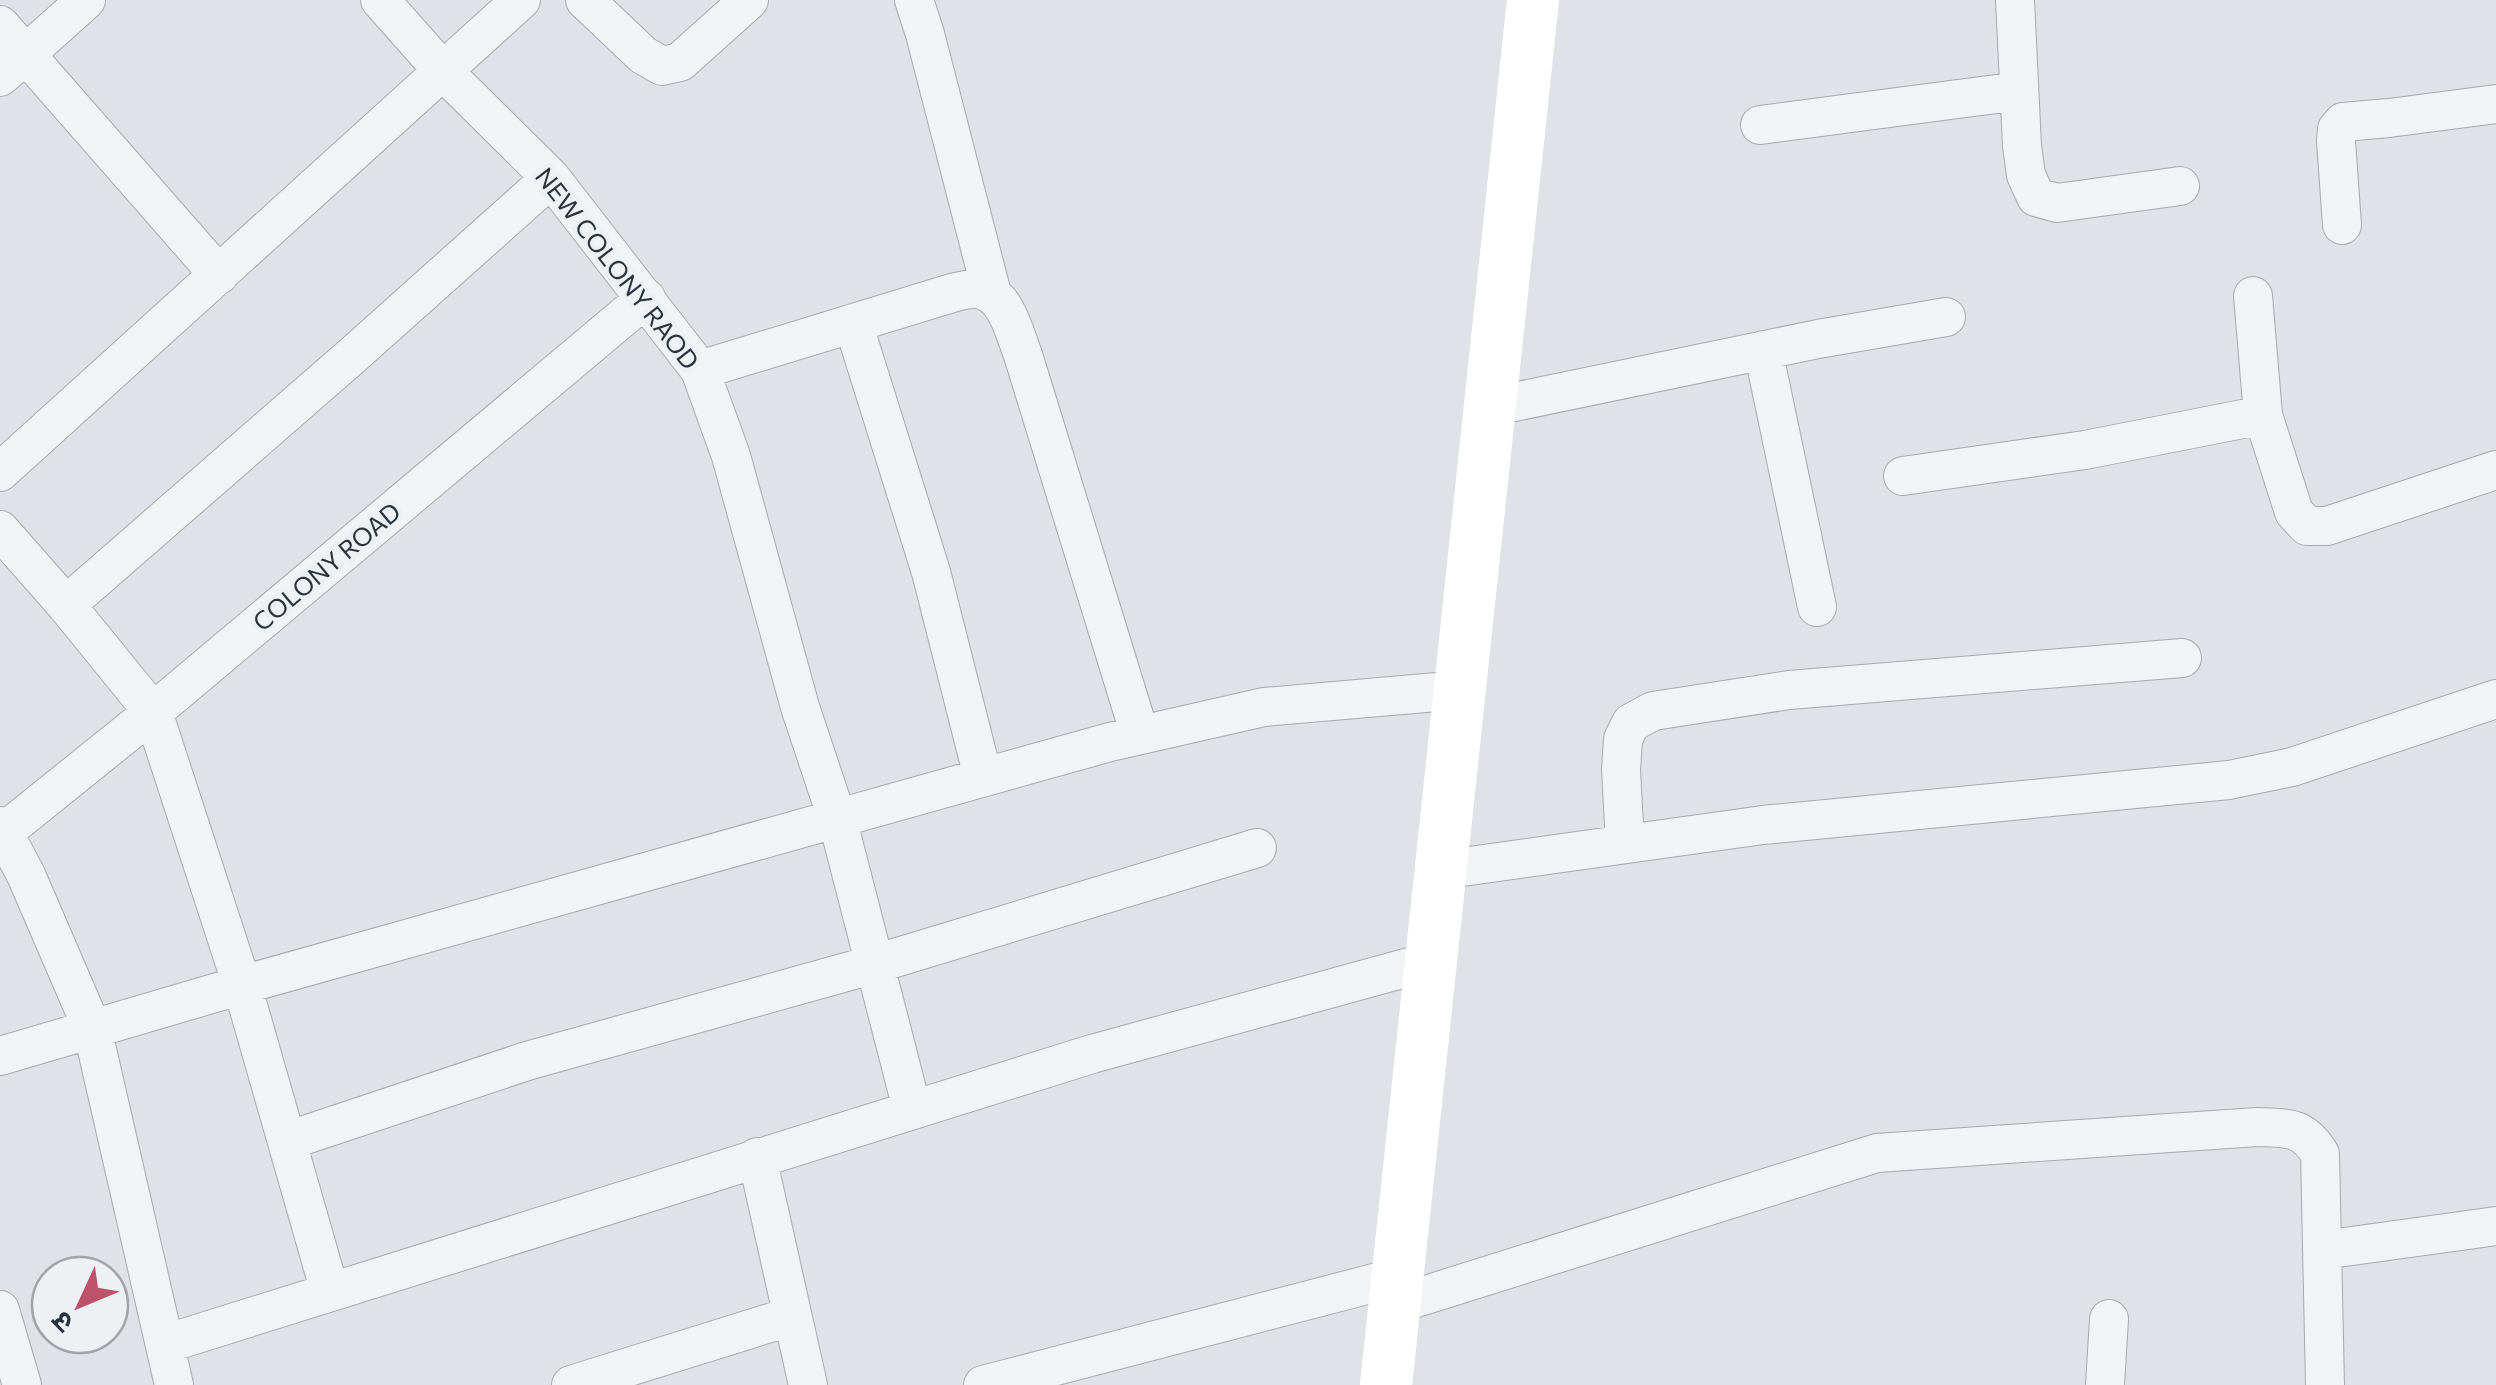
<svg xmlns="http://www.w3.org/2000/svg" width="2496" height="1385" font-family="Commissioner,'Noto Sans Devanagari',sans-serif">
<style>
.lines{fill:none;stroke-linecap:round;stroke-linejoin:round}
.minor-casing{stroke:#a5aaaf;stroke-width:40}
.minor{stroke:#f1f3f5;stroke-width:38}
.secondary{stroke:#fff;stroke-width:52}
.labels{text-anchor:middle;dominant-baseline:central;stroke-width:9;stroke-linejoin:round;paint-order:stroke}
.street-label{font-size:25px;fill:#2a323b;stroke:#eef1f4}
</style>
<rect width="100%" height="100%" fill="#dfe2e6"/>
<g class="lines">
<defs>
<path id="minor" d="M380,0L442,70L551,178L700,370L731,456L800,707L837,818L912,1109
M585,0L643,55L662,66L680,62L749,0
M914,0L925,34L992,294
M2015,0L2022,146L2026,175L2036,197L2057,203L2180,186
M0,25L219,275
M0,77L86,0
M1760,125L2019,91
M2342,225L2336,141L2337,129L2343,122L2389,118L2496,104
M2253,296L2263,415L2294,512L2307,526H2327L2496,470
M853,323L931,572L983,777
M1763,350L1817,607
M700,370L952,293C960,291 970,288 977,289C1006,292 1014,332 1023,355L1140,735
M1490,407L1818,339L1946,317
M0,472L521,0
M1903,476L2085,450L2263,415
M0,530L66,605L153,712L242,985L330,1292
M66,605L353,355L551,178
M0,826L26,875L92,1028L174,1385
M4,832L153,712L646,298
M1625,844L1621,770L1623,739L1631,723L1653,711L1789,690L2182,658
M1441,870L1763,825L2229,780L2292,767L2496,699
M0,1056L242,985L1110,742L1264,707L1460,690
M287,1141L527,1061L875,964L1257,848
M757,1157L808,1385
M2323,1250L2496,1226
M1394,1305L1877,1153L2257,1127C2288,1128 2303,1126 2320,1154L2325,1385
M0,1310L22,1385
M165,1344L1092,1054L1431,961
M571,1385L792,1316
M983,1385L1397,1277
M2105,1385L2109,1319"/>
</defs>
<!-- minor casing -->
<use href="#minor" class="minor-casing"/>
<!-- minor -->
<use href="#minor" class="minor"/>
<!-- secondary -->
<path class="secondary" d="M1386,1385L1533,0"/>
</g>
<g class="labels">
<!-- street labels -->
<g class="street-label">
<text transform="translate(618 268) rotate(52)">NEW COLONY RAOD</text>
<text transform="translate(326 566) rotate(-40)">COLONY ROAD</text>
</g>
</g>
<!-- north arrow -->
<g transform="translate(80 1305) rotate(226)"><circle r="48" fill="#eef1f4" stroke="#a0a5aa" stroke-width="2.5"/>
<path d="M0-8L18 38L0 25L-18 38Z" fill="#bd526c"/>
<text y="-15" font-size="28" font-weight="bold" text-anchor="middle" fill="#2a323b">उ</text>
</g>
</svg>
